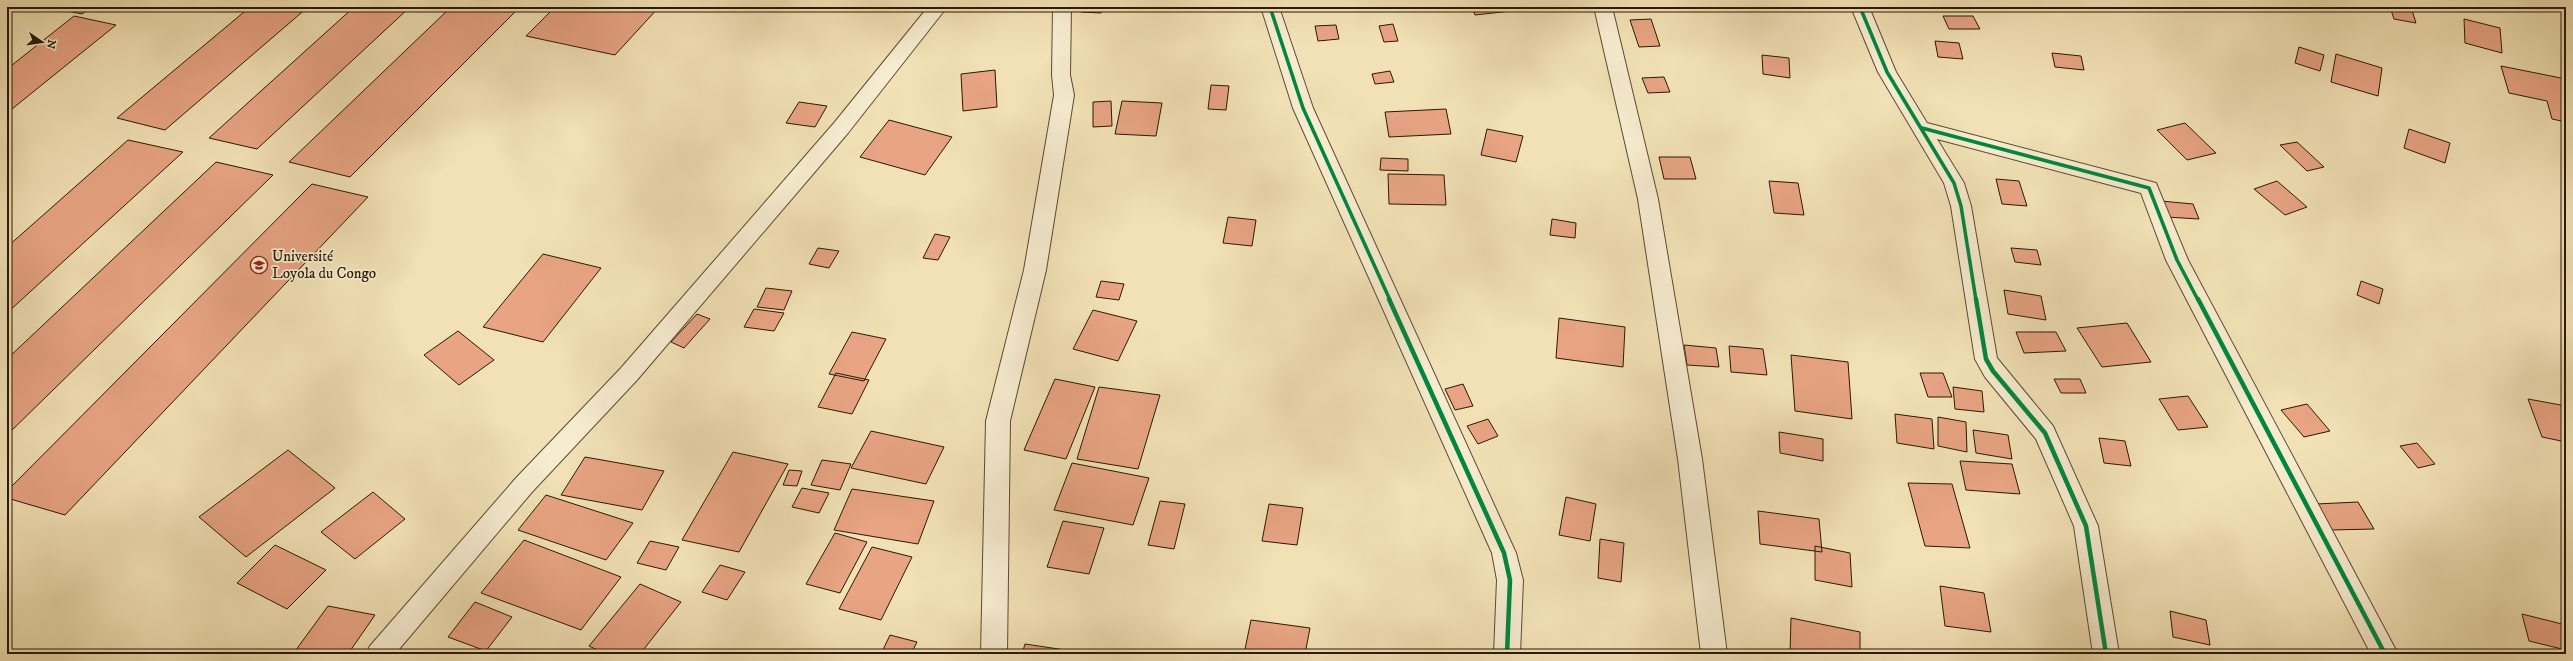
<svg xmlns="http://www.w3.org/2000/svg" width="2573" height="661" font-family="'IM FELL DW Pica',serif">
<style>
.building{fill:#e8a484;stroke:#291902}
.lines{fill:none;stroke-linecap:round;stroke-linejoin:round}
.minor-casing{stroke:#5b4b2f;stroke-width:2}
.minor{fill:#f7ecd0;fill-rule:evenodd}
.cycleway-far1-casing{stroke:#f7ecd0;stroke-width:5.5}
.cycleway-casing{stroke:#f7ecd0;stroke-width:7}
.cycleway-far1{stroke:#00873e;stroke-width:3.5}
.cycleway{stroke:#00873e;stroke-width:4.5}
.labels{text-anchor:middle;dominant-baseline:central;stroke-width:3.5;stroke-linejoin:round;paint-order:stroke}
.poi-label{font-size:15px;fill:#291902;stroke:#f7ecd0;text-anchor:start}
</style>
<rect width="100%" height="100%" fill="#f2e1b6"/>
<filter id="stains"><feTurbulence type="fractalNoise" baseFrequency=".005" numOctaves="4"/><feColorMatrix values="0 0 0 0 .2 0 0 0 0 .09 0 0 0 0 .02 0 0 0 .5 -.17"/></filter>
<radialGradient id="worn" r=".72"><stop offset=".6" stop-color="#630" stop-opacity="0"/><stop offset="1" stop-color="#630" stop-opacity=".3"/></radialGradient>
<!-- building -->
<path class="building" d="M48,7H91L82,14Z
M250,7H308L165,130L117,118Z
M354,7H410L257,149L209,138Z
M451,7H520L350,177L289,162Z
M555,7H659L615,55L526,36Z
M1083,7H1103L1101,13L1081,12Z
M1472,7H1528L1529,9L1475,15Z
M2343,7H2368L2369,11Z
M2390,7H2411L2416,23L2394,19Z
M74,16L116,25L7,113V69Z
M1943,16H1973L1980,29H1949Z
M1651,19L1660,46L1639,47L1630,20Z
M2464,19L2500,28L2502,53L2465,43Z
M1393,24L1398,41L1384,42L1379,26Z
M1336,25L1339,39L1318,41L1315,26Z
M1935,41L1959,43L1963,59L1938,57Z
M2299,47L2324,55L2320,71L2295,63Z
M2052,53L2081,56L2084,70L2055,67Z
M2336,54L2382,68L2378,96L2331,82Z
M1762,55L1789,58L1790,78L1763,74Z
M2501,66L2566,79V122L2552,119L2547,101L2509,93Z
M995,70L997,107L963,111L961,74Z
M1390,71L1394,82L1375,84L1372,74Z
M1664,77L1670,92L1648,93L1642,78Z
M1211,85L1229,86L1226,110L1208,109Z
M1111,101L1112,126L1093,127V102Z
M1122,101L1162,103L1156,136L1115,134Z
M799,102L827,106L815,127L786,123Z
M1446,109L1451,134L1389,137L1385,112Z
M889,120L952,137L925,175L860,157Z
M2185,123L2216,153L2187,160L2157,130Z
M1487,129L1523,136L1516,162L1481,155Z
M2409,129L2450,143L2445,163L2404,148Z
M128,140L183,152L7,313V247Z
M2297,142L2324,167L2307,171L2280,145Z
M1659,157H1690L1696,179H1664Z
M1381,158L1408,159V171L1380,170Z
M216,162L273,175L7,435V359Z
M1388,174L1444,175L1446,205L1389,204Z
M1996,179L2019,181L2027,206L2002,204Z
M1769,181L1798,183L1804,215L1774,213Z
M2277,181L2307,207L2285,215L2254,189Z
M312,184L368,197L65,515L7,498V491Z
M2161,201L2193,204L2199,219L2166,217Z
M1228,217L1256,220L1252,246L1223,243Z
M1552,219L1576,223L1575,238L1550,235Z
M935,234L950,237L938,260L923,258Z
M818,248L839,251L829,268L809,264Z
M2011,248L2037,250L2041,265L2015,262Z
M543,254L601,268L543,342L483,327Z
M1101,281L1124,284L1119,300L1096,297Z
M2361,281L2383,289L2379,304L2357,295Z
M766,288L792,291L784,310L757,307Z
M2004,290L2041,296L2046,320L2008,314Z
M754,309L784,313L774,331L744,327Z
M1093,310L1137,321L1118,361L1073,349Z
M697,314L710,319L684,348L671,342Z
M1559,318L1625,327L1623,367L1556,358Z
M2127,323L2151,362L2102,367L2077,328Z
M458,331L494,360L459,385L424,355Z
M852,332L886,339L864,381L829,374Z
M2016,332H2056L2066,351L2024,353Z
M1684,345L1716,348L1719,367L1687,365Z
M1729,346L1763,349L1767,375L1731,372Z
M1791,355L1848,362L1852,419L1795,411Z
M836,373L869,380L852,414L818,407Z
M1920,373H1943L1952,397H1928Z
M1055,379L1095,387L1066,459L1024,450Z
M2054,379H2080L2086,393H2061Z
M1463,384L1473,406L1455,410L1445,389Z
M1099,387L1160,395L1138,469L1077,459Z
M1953,387L1982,391L1984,412L1955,409Z
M2188,396L2208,427L2178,430L2159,399Z
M2528,399L2566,406V442L2542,437Z
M2307,404L2330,431L2304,437L2281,410Z
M1895,414L1932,419L1934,449L1897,443Z
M1938,417L1966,422L1967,452L1938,446Z
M1488,419L1498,436L1478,444L1467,426Z
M1973,430L2008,435L2012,459L1976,453Z
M871,431L944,447L926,484L851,468Z
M1779,432L1823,439V461L1780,453Z
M2099,438L2125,441L2131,466L2104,463Z
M2417,443L2435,464L2418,468L2400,446Z
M288,450L335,488L246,557L199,517Z
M733,452L788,464L739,552L682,540Z
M585,457L664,471L642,510L561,495Z
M822,460L851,464L840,490L811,485Z
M1960,461L2012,464L2020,494L1966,490Z
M1072,463L1149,478L1133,525L1054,510Z
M789,470L802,471L797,486L783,485Z
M1908,483L1952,484L1970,548L1925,546Z
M802,488L829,493L819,513L792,507Z
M852,489L934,501L918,544L834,530Z
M373,492L405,519L355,559L321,532Z
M546,495L633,523L606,560L518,530Z
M1566,497L1596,504L1590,541L1559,535Z
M1160,501L1185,504L1174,549L1148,545Z
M2358,502L2374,529L2331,530L2316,504Z
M1269,504L1303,508L1297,545L1262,541Z
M1758,511L1819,519L1822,552L1760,544Z
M1063,521L1104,528L1089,574L1047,567Z
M835,533L867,542L840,593L806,584Z
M1600,539L1624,543L1621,582L1598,578Z
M524,540L621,577L581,630L481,593Z
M650,541L679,547L666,570L637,563Z
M275,545L326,570L287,609L237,583Z
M1815,546L1850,553L1852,587L1815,580Z
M872,547L912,557L881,620L839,609Z
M720,565L745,572L727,600L702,592Z
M640,584L681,602L640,654H606L589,646Z
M1940,586L1984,593L1991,632L1945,626Z
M475,602L512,617L486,651L448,637Z
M328,606L375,615L348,654H293Z
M2170,611L2206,620L2210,645L2173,637Z
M2522,614L2566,625V650L2529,641Z
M1791,618L1860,632V654H1790Z
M1251,620L1310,628L1305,654H1244Z
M890,635L917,642L911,654H881Z
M1025,644L1072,651L1071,654H1022Z"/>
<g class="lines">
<defs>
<path id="minor" d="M928,7H947L848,133L637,380L532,492L395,654H366L370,646L516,478L621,368L834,123Z
M1053,7H1071L1070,75L1074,95L1046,270L1010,421L1007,654H981L986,421L1024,270L1054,95L1052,75Z
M1261,7H1279L1313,108L1516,553L1523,580L1520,654H1494L1497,580L1492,553L1293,108Z
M1594,7H1612L1658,199L1702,459L1727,654H1701L1678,459L1638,199Z
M1851,7H1869L1896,72L1927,123L2156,183L2188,260L2398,654H2371L2166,260L2141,193L1937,139L1964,183L1971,206L1997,358L2053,426L2098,526L2119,654H2093L2074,526L2036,439L1985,377L1975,359L1951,206L1944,183L1878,72Z"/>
</defs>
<!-- minor casing -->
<use href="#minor" class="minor-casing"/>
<!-- minor -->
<use href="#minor" class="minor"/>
<defs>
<path id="cycleway-far1" d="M1270,7L1303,108L1390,300
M1860,7L1887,72L1954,183L1961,206L1976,300
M1922,128L2149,188L2177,260L2198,300"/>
<path id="cycleway" d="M1389,299L1504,553L1510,580L1507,654
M1976,299L1986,359L1993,371L2045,433L2086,526L2106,654
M2198,299L2385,654"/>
</defs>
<!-- cycleway-far1 casing -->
<use href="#cycleway-far1" class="cycleway-far1-casing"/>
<!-- cycleway casing -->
<use href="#cycleway" class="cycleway-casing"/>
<!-- cycleway-far1 -->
<use href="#cycleway-far1" class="cycleway-far1"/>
<!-- cycleway -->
<use href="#cycleway" class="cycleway"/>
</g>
<!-- icons -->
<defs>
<symbol id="university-ring" viewBox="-11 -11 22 22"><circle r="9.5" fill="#f7ecd0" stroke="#8f2418" stroke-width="1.5"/><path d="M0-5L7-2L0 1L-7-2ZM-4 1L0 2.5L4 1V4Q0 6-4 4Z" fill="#8f2418"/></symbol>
</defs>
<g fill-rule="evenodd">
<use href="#university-ring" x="249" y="255" width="20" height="20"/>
</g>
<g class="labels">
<!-- poi labels -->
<g class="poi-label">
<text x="272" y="256">Université<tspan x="272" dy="17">Loyola du Congo</tspan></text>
</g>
</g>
<!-- margin -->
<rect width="2573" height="661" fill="none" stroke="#f2e1b6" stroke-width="24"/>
<rect x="8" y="8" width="2557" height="645" fill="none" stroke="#291902" stroke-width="2"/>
<rect x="12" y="12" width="2549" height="637" fill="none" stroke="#291902"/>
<!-- north arrow -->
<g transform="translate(42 42) rotate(103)" stroke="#f7ecd0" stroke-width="3" paint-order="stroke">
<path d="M0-3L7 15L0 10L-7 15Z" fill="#291902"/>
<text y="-6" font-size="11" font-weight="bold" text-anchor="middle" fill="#291902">N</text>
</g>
<rect width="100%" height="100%" filter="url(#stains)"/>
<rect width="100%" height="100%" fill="url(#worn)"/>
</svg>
